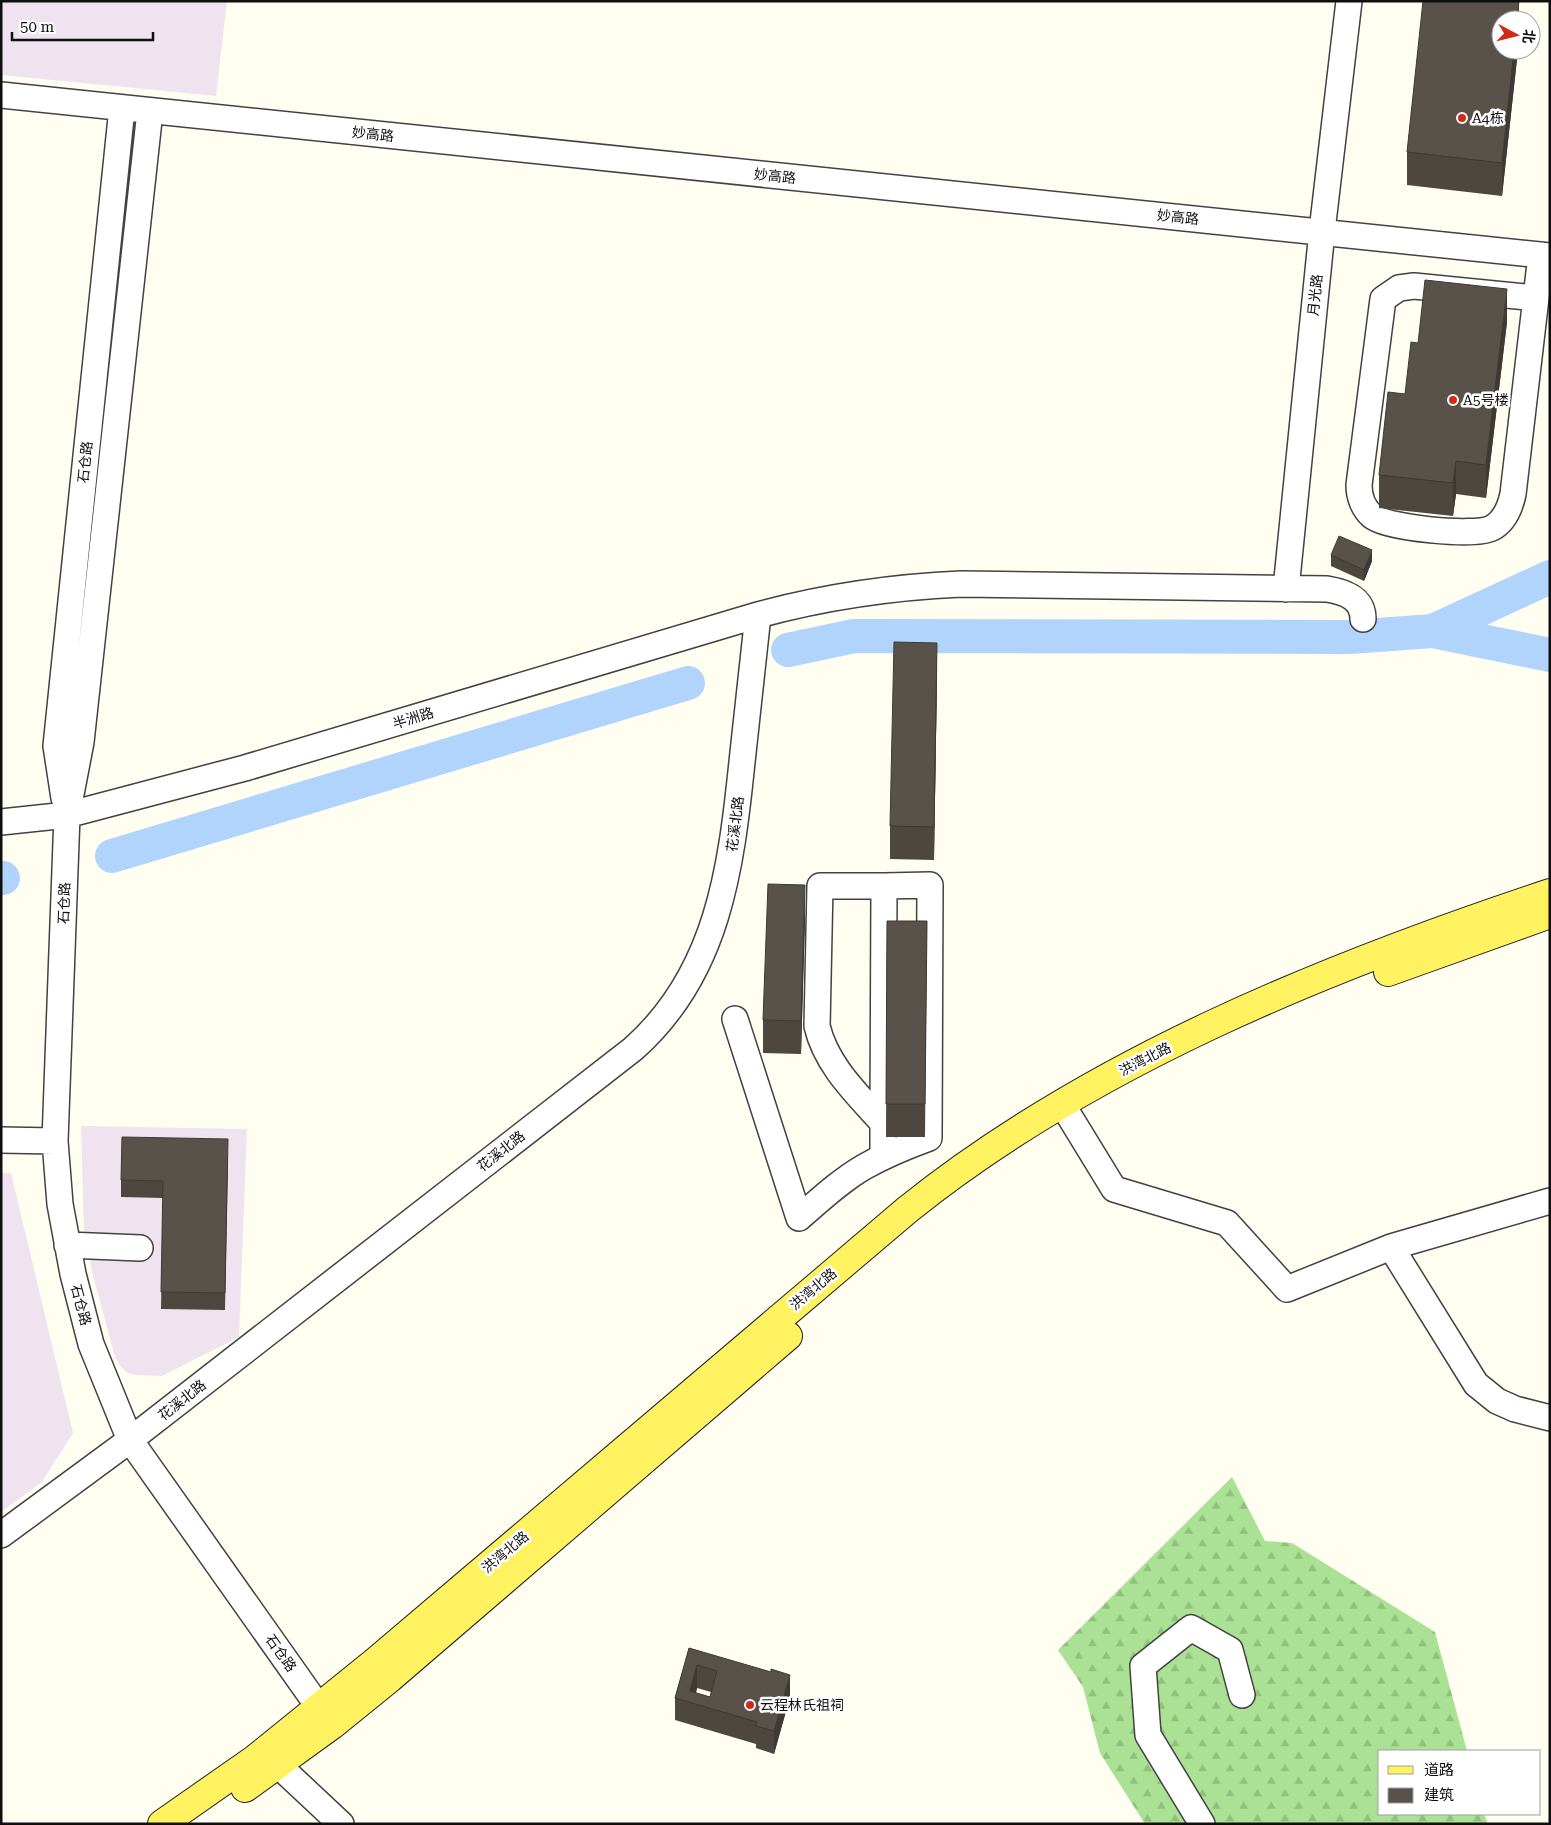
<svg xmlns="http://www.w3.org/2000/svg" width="1551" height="1825" font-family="'Roboto Serif','Noto Sans SC',serif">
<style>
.industrial{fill:#eee3ee}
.forest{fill:url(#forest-firs)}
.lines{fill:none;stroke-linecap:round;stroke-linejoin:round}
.river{stroke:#b0d4fc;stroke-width:34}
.minor-casing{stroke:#424242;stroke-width:28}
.major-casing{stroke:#202020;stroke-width:30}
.minor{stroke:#fff;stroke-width:25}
.major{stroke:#fff261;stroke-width:28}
.wall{fill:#4d4740;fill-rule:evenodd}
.shaded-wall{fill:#3e3934}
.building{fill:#59524a;stroke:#3e3934;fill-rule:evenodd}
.poi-dot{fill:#ce2c18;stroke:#fff;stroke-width:2}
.labels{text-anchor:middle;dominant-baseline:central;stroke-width:5;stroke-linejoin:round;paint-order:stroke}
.poi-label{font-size:14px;fill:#0f0f0f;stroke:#fff;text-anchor:start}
.street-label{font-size:14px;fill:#0f0f0f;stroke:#fff}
</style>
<defs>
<pattern id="forest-firs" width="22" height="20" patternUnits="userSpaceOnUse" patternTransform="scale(1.25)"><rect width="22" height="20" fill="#aae194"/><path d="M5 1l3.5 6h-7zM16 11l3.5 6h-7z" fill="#91c07e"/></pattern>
</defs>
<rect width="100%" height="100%" fill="#fffef1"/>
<!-- industrial -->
<path class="industrial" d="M1,1H227L216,96L1,75Z
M81,1126L247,1129L239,1337L162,1376L136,1375L128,1373L121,1367L115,1357L92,1272L84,1232Z
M1,1173H11L73,1433L42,1482L1,1512Z"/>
<!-- forest -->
<path class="forest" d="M1232,1477L1265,1541L1292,1543L1435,1632L1467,1751H1380V1814H1484L1488,1824H1145L1100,1753L1083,1687L1058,1650Z"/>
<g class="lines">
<!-- river -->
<path class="river" d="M1433,631L1550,655
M788,650L854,636L1350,637L1433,631L1550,577
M112,856L688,683
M1,878H3"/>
<defs>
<path id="minor" d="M1,95L1550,256
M150,111L81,742L67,815L55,1141L60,1204L73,1274L91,1344L130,1440L330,1723
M1536,298L1414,286L1399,288L1383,299L1359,485C1359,496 1363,508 1372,516C1386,528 1475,537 1492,528C1505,521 1510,508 1513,494L1541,255
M1286,589L1322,231L1349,1
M64,798L56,746L122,108
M1,822L67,815L245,768L758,615C824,597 893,587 961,584L1327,589C1345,592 1363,598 1363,619
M735,1019L799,1218C820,1200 840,1181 864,1167C885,1155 907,1146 929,1138L930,885L884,886
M1062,1104L1114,1189L1227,1223L1287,1289L1391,1247L1550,1201
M1,1140L55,1141
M883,1157V1123L884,886H820L817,1026C826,1065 857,1094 883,1123
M67,1245L140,1248
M1391,1247L1476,1384L1497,1401L1515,1409L1550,1418
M1,1535L130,1440L633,1049C718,974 731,869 742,762C747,713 753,664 758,615
M278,1765L341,1824
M1202,1824L1148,1735L1143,1666L1191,1628L1230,1650L1242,1695"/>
<path id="major" d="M1388,972L1550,914
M245,1788L332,1725L390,1678L788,1336
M162,1824L255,1759L375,1662L907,1210C1091,1062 1327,967 1550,893"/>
</defs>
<!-- minor casing -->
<use href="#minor" class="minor-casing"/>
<!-- major casing -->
<use href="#major" class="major-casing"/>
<!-- minor -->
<use href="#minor" class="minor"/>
<!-- major -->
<use href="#major" class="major"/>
</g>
<!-- wall -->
<path class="wall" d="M1519,20L1501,50H1518L1502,196L1407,185V152Z
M1507,322L1486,498L1456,494L1453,516L1379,508V475L1405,394L1418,343Z
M1331,555L1372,561L1364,581L1331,566Z
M937,676L934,860L890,859V826Z
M805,918L801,1054L763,1053V1020Z
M887,921H927L925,1137H886Z
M228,1156L225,1310L161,1309L163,1198L121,1197V1180Z
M689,1648L790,1697L774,1754L756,1748V1744L675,1720V1698ZM697,1688L711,1692L710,1697L696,1693Z"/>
<!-- shaded-wall -->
<path class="shaded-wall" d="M1519,1V20H1517Z
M1514,50H1518L1502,196V163Z
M1507,289V322L1486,498V465Z
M1456,461V494L1453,516V483Z
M1372,550V561L1364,581V570Z
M937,643V676L934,860V827Z
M805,885V918L801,1054V1021Z
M697,1665V1688L693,1703L690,1691Z
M790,1675V1697L774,1754V1731Z"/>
<!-- building -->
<path class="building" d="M1423,1H1519L1517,20H1501V50H1514L1502,163L1407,152Z
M1425,280L1507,289L1486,465L1456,461L1453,483L1379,475L1388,392L1405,394L1411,342L1418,343Z
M1339,536L1372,550L1364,570L1331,555Z
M894,642L937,643L934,827L890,826Z
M768,884L805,885L801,1021L763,1020Z
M887,921H927L925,1104H886Z
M122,1137L228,1139L225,1293L161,1292L163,1181L121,1180Z
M689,1648L771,1672V1669L790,1675L774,1731L756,1726L757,1722L675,1698ZM697,1665L717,1671L710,1697L690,1691ZM763,1696L780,1700L778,1706L762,1701Z"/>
<!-- markers -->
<g class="poi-dot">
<circle cx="1462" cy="118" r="5"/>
<circle cx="1453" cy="400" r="5"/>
<circle cx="750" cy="1705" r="5"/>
</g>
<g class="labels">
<!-- poi labels -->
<g class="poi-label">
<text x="1472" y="118">A4栋</text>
<text x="1463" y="400">A5号楼</text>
<text x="760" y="1705">云程林氏祖祠</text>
</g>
<!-- street labels -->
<g class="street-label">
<text transform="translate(373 134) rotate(6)">妙高路</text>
<text transform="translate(775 176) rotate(6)">妙高路</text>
<text transform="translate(1178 217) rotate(6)">妙高路</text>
<text transform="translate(1315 295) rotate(-84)">月光路</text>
<text transform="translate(85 462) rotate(-84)">石仓路</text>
<text transform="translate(413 718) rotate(-17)">半洲路</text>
<text transform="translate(735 824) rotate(-83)">花溪北路</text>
<text transform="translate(64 903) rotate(-88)">石仓路</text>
<text transform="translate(1145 1059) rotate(-27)">洪湾北路</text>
<text transform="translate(501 1151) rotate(-38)">花溪北路</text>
<text transform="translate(813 1289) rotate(-40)">洪湾北路</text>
<text transform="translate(81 1305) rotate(75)">石仓路</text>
<text transform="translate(182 1400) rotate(-38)">花溪北路</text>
<text transform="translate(505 1552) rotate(-40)">洪湾北路</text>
<text transform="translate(281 1653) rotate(55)">石仓路</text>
</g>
</g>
<!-- border -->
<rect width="1551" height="1825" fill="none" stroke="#0f0f0f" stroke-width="5"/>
<!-- legend -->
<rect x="1378" y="1750" width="162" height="65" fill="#ffffff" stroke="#9f9f9f"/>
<rect x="1388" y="1766" width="25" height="8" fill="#fff261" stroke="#9f9f9f"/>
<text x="1424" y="1775" font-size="15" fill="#0f0f0f">道路</text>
<rect x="1388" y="1788" width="25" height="15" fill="#59524a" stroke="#9f9f9f"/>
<text x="1424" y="1800" font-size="15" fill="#0f0f0f">建筑</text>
<!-- north arrow -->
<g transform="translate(1516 35) rotate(97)"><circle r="24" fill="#ffffff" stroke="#9f9f9f"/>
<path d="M0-4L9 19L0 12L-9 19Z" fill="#ce2c18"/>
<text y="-8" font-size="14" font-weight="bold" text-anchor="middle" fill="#0f0f0f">北</text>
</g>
<!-- scale -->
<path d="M12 32v8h141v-8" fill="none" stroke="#0f0f0f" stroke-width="2.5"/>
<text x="20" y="32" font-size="15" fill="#0f0f0f" stroke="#ffffff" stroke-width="4" paint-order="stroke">50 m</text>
</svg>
